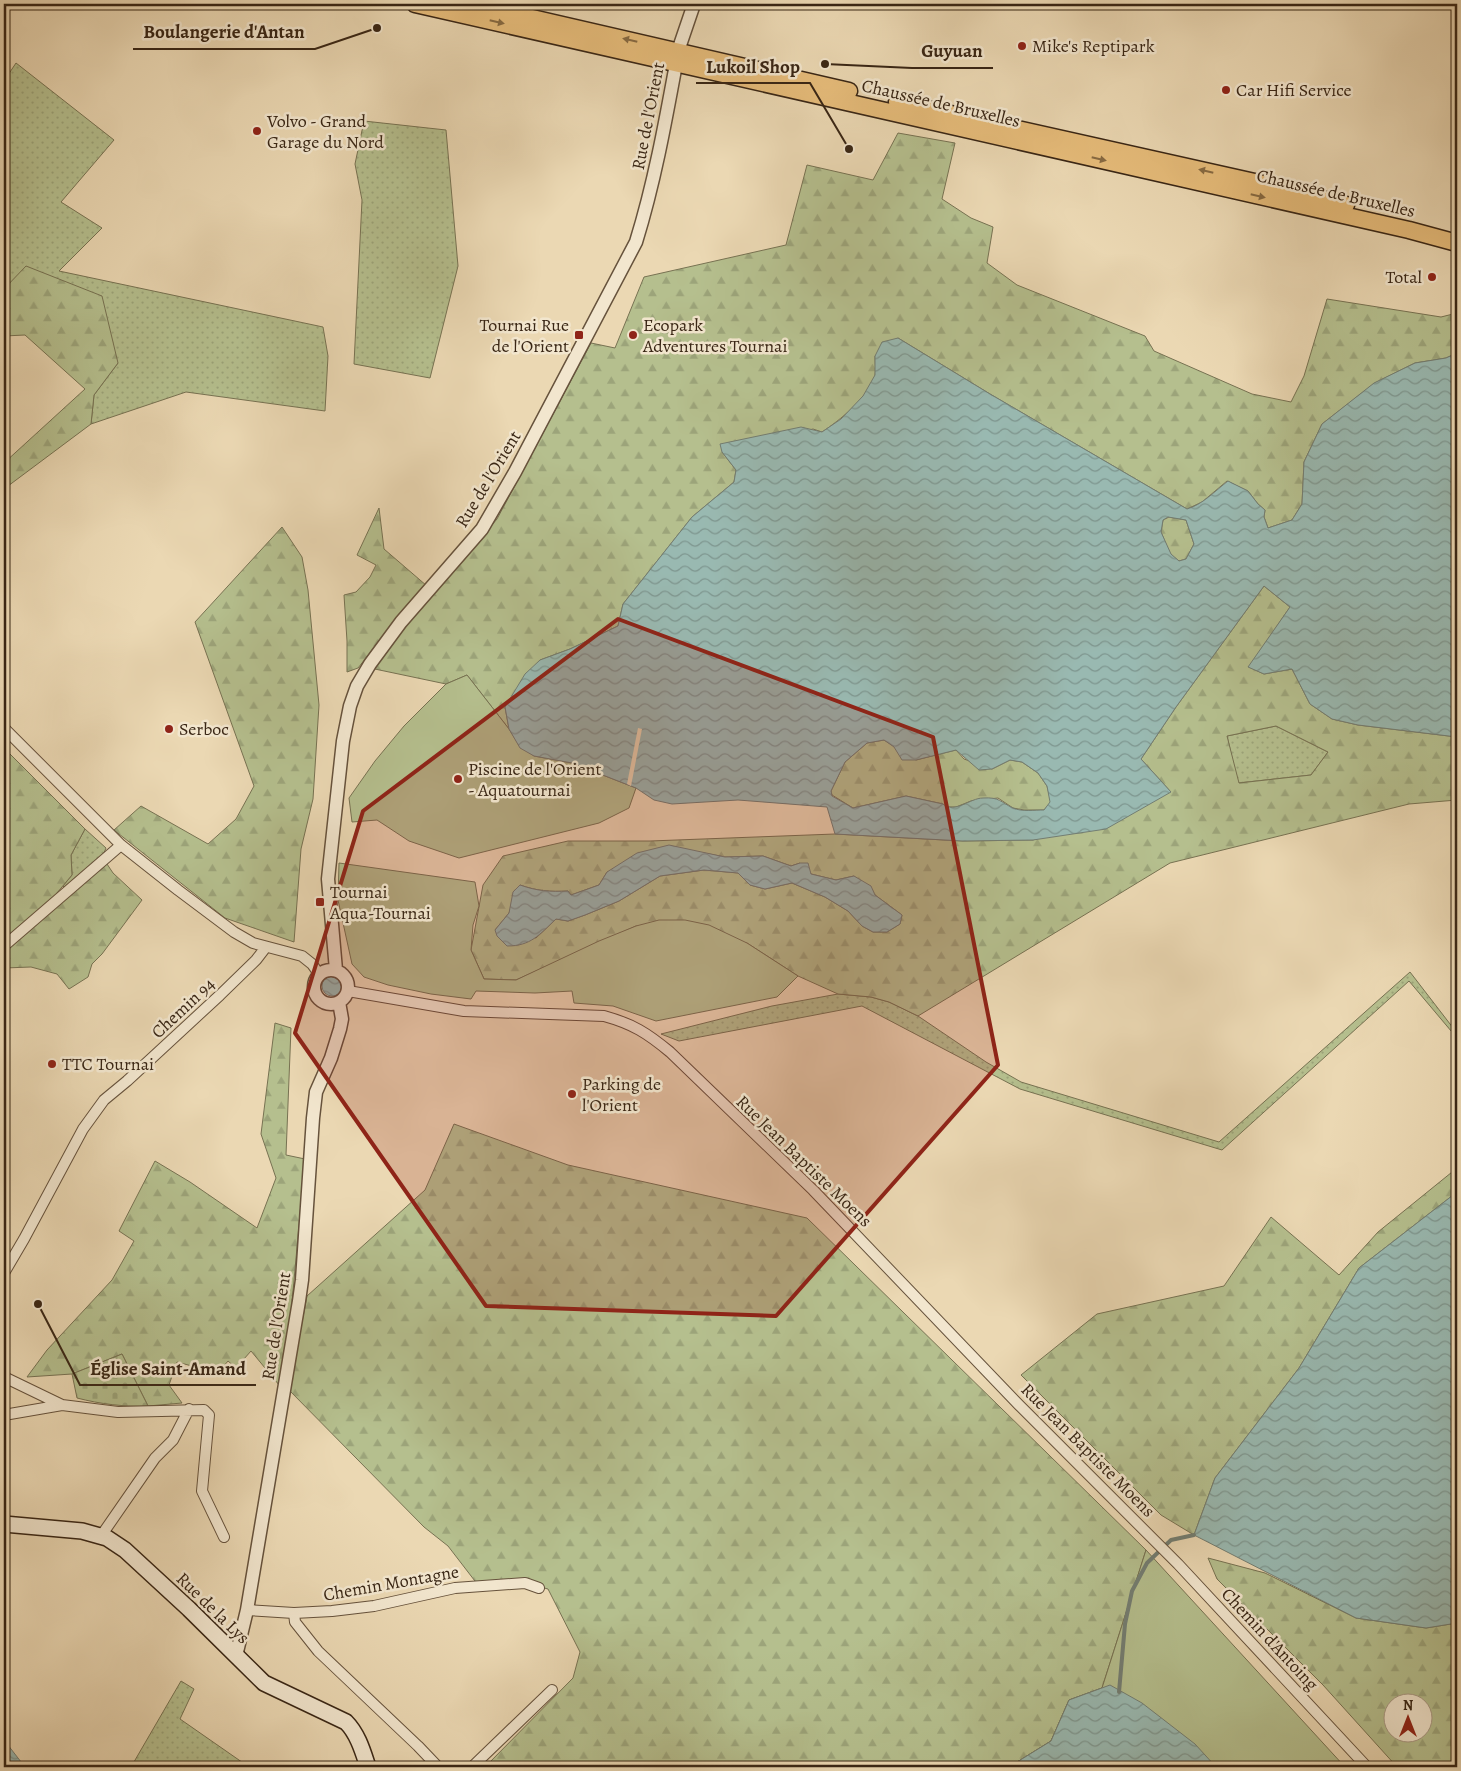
<svg xmlns="http://www.w3.org/2000/svg" width="1461" height="1771" font-family="Alegreya,serif">
<style>
.grass{fill:url(#grass-dots);stroke:#777252}
.forest{fill:url(#forest-firs);stroke:#777252;fill-rule:evenodd}
.cemetery{fill:url(#cemetery-stones);stroke:#777252}
.green{fill:#b5bf8e;stroke:#777252}
.water{fill:url(#water-waves);stroke:#737e73;fill-rule:evenodd}
.pier{fill:#ebd8b3}
.lines{fill:none;stroke-linecap:round;stroke-linejoin:round}
.stream{stroke:#737e73;stroke-width:4}
.minor-casing{stroke:#66523c;stroke-width:12}
.tertiary-casing{stroke:#66523c;stroke-width:15}
.secondary-casing{stroke:#392615;stroke-width:18}
.primary-casing{stroke:#392615;stroke-width:19}
.minor{stroke:#f2e6ce;stroke-width:10}
.tertiary{stroke:#f2e6ce;stroke-width:12}
.secondary{stroke:#f2e6ce;stroke-width:15}
.primary{stroke:#e6bc7a;stroke-width:16}
.oneway{fill:#876a42}
.marked{fill:#8f2418;fill-opacity:0.2;stroke:#8f2418;stroke-width:4;stroke-linejoin:round}
.poi-dot{fill:#8f2418;stroke:#f2e6ce;stroke-width:2}
.labels{text-anchor:middle;dominant-baseline:central;stroke-width:5;stroke-linejoin:round;paint-order:stroke}
.poi-label{font-size:18px;fill:#392615;stroke:#f2e6ce;text-anchor:start}
.street-label{font-size:18px;fill:#392615;stroke:#f2e6ce}
.leader{fill:none;stroke:#392615;stroke-width:2}
.callout-dot{fill:#392615;stroke:#f2e6ce;stroke-width:2}
.callout-label{font-size:19px;text-anchor:middle;font-weight:bold;fill:#392615;stroke:#f2e6ce;stroke-width:5;stroke-linejoin:round;paint-order:stroke}
</style>
<defs>
<pattern id="grass-dots" width="8" height="8" patternUnits="userSpaceOnUse" patternTransform="scale(1.25)"><rect width="8" height="8" fill="#b5bf8e"/><path d="M2 2h.1M6 6h.1" fill="none" stroke="#9ca47a" stroke-width="1.8" stroke-linecap="round"/></pattern>
<pattern id="forest-firs" width="22" height="20" patternUnits="userSpaceOnUse" patternTransform="scale(1.25)"><rect width="22" height="20" fill="#b5bf8e"/><path d="M5 1l3.5 6h-7zM16 11l3.5 6h-7z" fill="#9ca47a"/></pattern>
<pattern id="cemetery-stones" width="16" height="16" patternUnits="userSpaceOnUse" patternTransform="scale(1.25)"><rect width="16" height="16" fill="#b5bf8e"/><path d="M2 7V4a2 2 0 0 1 4 0v3zM10 15v-3a2 2 0 0 1 4 0v3z" fill="#9ca47a"/></pattern>
<pattern id="water-waves" width="16" height="10" patternUnits="userSpaceOnUse" patternTransform="scale(1.25)"><rect width="16" height="10" fill="#99b9b1"/><path d="M0 5q4-4 8 0t8 0" fill="none" stroke="#7e968f"/></pattern>
</defs>
<rect width="100%" height="100%" fill="#ebd8b3"/>
<filter id="stains"><feTurbulence type="fractalNoise" baseFrequency=".004" numOctaves="4"/><feColorMatrix values="0 0 0 0 .2 0 0 0 0 .09 0 0 0 0 .02 0 0 0 .5 -.17"/></filter>
<radialGradient id="worn" r=".72"><stop offset=".6" stop-color="#630" stop-opacity="0"/><stop offset="1" stop-color="#630" stop-opacity=".3"/></radialGradient>
<!-- grass -->
<path class="grass" d="M16,63L114,140L61,202L102,228L59,271L323,327L328,356L325,411L186,392L91,424L94,395L118,363L4,289V81Z
M364,121L446,130L458,266L430,378L354,364L362,200L355,164Z
M1276,726L1328,752L1311,775L1238,783L1227,736Z
M85,829L106,848L103,855L68,891L63,886L72,875L71,855Z
M1410,972L1457,1033V1038L1409,981L1222,1150L1020,1089L862,1006L679,1041L661,1034L772,1006L838,994L871,997L889,1002L918,1016L986,1062L1021,1082L1219,1142Z
M181,1681L194,1689L180,1719L249,1767H131Z"/>
<!-- forest -->
<path class="forest" d="M898,133L955,143L942,199L971,218L993,227L987,263L1017,285L1145,336L1154,351L1252,394L1291,402L1304,376L1327,299L1441,317L1457,313V353L1446,358L1415,363L1375,383L1322,424L1304,462L1302,504L1292,520L1268,528L1264,517L1265,510L1258,504L1248,491L1227,481L1202,502L1187,509L990,394L898,338L875,356C875,362 876,370 875,376C868,398 840,420 822,432L813,429L722,452L736,470L734,482L692,517L623,604L618,626L570,649L540,660L505,707L509,729L467,675L446,684L370,668L497,519L591,343L615,348L644,277L786,245L807,165L873,180Z
M26,266L102,296L118,363L94,395L91,424L4,489V463L85,389L25,335L4,336V289Z
M379,508L384,549L427,586L393,624L358,668L347,672V641L344,595L356,592L370,577L376,565L357,555Z
M1169,517L1186,520L1194,544L1186,559L1179,561L1170,554L1161,532L1163,520Z
M282,527L302,557L308,590L319,705L313,799L301,849L294,942L225,918L114,830L141,806L208,844L236,819L254,786L195,622Z
M1264,586L1290,607L1249,667L1264,674L1292,669L1310,704L1332,719L1358,725L1457,737V800L1409,804L1170,863L918,1016L889,1002L871,997L838,994L798,976L747,943L636,926L516,980L484,979L471,950L483,885L503,856L568,841H650L835,834L963,841L1033,840L1170,791L1141,759L1176,707ZM1276,726L1328,752L1311,775L1239,783L1227,736ZM704,853L725,857L763,856L791,866L800,863L811,874L836,880L854,876L875,895L902,915L900,924L887,932H873L862,926L848,911L825,897L792,883L765,889L750,885L739,873L704,870L660,876L619,901L585,915L568,921L556,919L536,938L495,930L509,913L520,885C537,891 550,892 568,891L571,895L599,885L607,872Z
M884,740L916,760L956,750L964,759L992,769L1010,760L1022,762L1038,773L1047,786L1051,802L1044,810H1024L1013,808L998,798L971,801L956,807H946L943,804L906,796L853,808L832,795L831,791L845,762L867,743Z
M4,748L85,829L71,855L72,875L46,906L105,861L113,873L142,900L102,954L92,964L88,977L69,989L57,974L31,967L4,968Z
M275,1023L291,1028L286,1155L305,1159L284,1391L251,1351L236,1368L228,1361L218,1373L177,1362L169,1385L182,1403L148,1406L122,1354L72,1374L27,1377L47,1350L112,1280L134,1241L119,1231L155,1161L190,1182L257,1228L276,1178L261,1134Z
M454,1124L568,1165L807,1218L1146,1550L1102,1688L1069,1700L1051,1741L1009,1767H485L573,1678L580,1652L548,1589L525,1583L478,1585L448,1546L424,1527L289,1390L307,1296L425,1190Z
M1457,1168V1192L1359,1268L1299,1368L1215,1478L1194,1535L1161,1515L1021,1375L1097,1314L1224,1286L1271,1217L1339,1275L1378,1232Z
M1208,1558L1265,1573L1356,1618L1426,1628L1457,1623V1767H1397L1323,1685L1217,1579ZM1394,1704H1424V1734H1394Z"/>
<!-- cemetery -->
<path class="cemetery" d="M122,1354L148,1406C124,1407 100,1404 77,1398L72,1374Z"/>
<!-- green -->
<path class="green" d="M467,675L509,729L519,745L534,756L572,763L636,788L629,808L599,823L459,858L409,841L377,820L352,822L349,798L375,761L404,726L446,684Z
M339,863L475,882L479,906L473,925L471,950L484,979L516,980L599,941L636,926L659,920H685L709,925L747,943L798,976L777,997L656,1021L613,1006L574,1003L572,991L535,993L476,991L471,999L431,994L388,985L364,977L352,964L338,900Z
M1146,1550L1345,1767H1009L1051,1741L1069,1700L1102,1688Z"/>
<!-- water -->
<path class="water" d="M898,338L990,394L1187,509C1202,505 1215,491 1228,481L1248,491L1258,504L1265,510L1264,517L1268,528L1292,520L1302,504L1304,462L1322,424L1374,383L1415,363L1446,358L1457,353V737L1358,725L1332,719L1310,704L1292,669L1264,674L1248,667L1290,607L1264,586L1176,707L1141,759L1171,792L1106,829L1033,840L963,841L835,834L827,807L738,800L672,804L654,800L636,788L572,763L534,756L520,748L509,729L505,707L525,674L540,660L570,649L618,626L623,604L692,517L734,482L736,470L722,452L720,444L801,427L822,432L841,419L863,396L875,375V356L882,342ZM1168,517L1186,520L1194,544L1186,559L1179,561L1171,554L1161,532L1163,520ZM884,740L894,747L902,760H916L956,750L979,770L992,769L1010,760L1022,762L1038,773L1047,786L1050,802L1044,810C1034,810 1022,812 1013,808C1000,802 1000,797 983,798C970,798 955,814 943,804L906,796L853,808L832,796L831,791L845,762L867,743Z
M669,845L725,857L763,856L791,866L800,863H808L811,874L836,880L854,876L871,886L875,895L902,915L900,924L887,932H873L862,926L848,911L825,897L792,883L765,889L750,885L738,873L704,870L660,876L619,901L585,915L568,921L556,919C539,935 531,946 507,946L497,936L495,930L509,913L513,892L520,885C537,891 550,892 568,891L571,895L599,885L607,872L637,853Z
M322 986a10 10 0 1 1 20 0a10 10 0 1 1-20 0Z
M1457,1192V1623L1426,1628L1356,1618L1194,1535L1215,1478L1299,1368L1359,1268Z
M1110,1685L1142,1703L1195,1744L1216,1767H1009L1051,1741L1069,1700Z
M4,1740L25,1767H4Z"/>
<!-- pier -->
<path class="pier" d="M638,728L642,729L631,786L627,784Z"/>
<g class="lines">
<!-- stream -->
<path class="stream" d="M1119,1692L1125,1624L1132,1591L1147,1563L1171,1540L1194,1535"/>
<defs>
<path id="minor" d="M4,728L121,845L178,890L234,932L253,943L302,956L312,964L319,974
M4,946L121,845
M348,991L464,1011L604,1016C633,1024 647,1033 670,1052L813,1190L1019,1405L1178,1564L1367,1767
M4,1273L24,1239L83,1129L104,1100L127,1081L220,995L256,960L266,947
M4,1377L62,1405
M4,1415L62,1405L118,1412L204,1410L209,1415L202,1491L224,1537
M101,1536L155,1458L173,1440L189,1409
M247,1610L294,1613L332,1611L374,1606L455,1588L525,1583L539,1588
M294,1613L295,1622L318,1651L418,1746L438,1767
M472,1767L552,1690"/>
<path id="tertiary" d="M678,51L694,4
M314 987a17 17 0 1 1 34 0a17 17 0 1 1-34 0Z
M336,970L328,879L343,741L350,706L357,686L370,664L401,622L482,529L515,472L636,242C654,184 665,124 676,64
M236,1656L247,1610L299,1301L302,1280L313,1118L316,1092L331,1058L340,1029L342,1019L339,1002"/>
<path id="secondary" d="M4,1524L82,1531L107,1538L125,1550L189,1609L264,1683L346,1722C358,1734 363,1752 368,1767"/>
<path id="primary" d="M415,4L1409,230L1457,243
M471,4L849,91
M897,102L1268,185L1346,205"/>
</defs>
<!-- minor casing -->
<use href="#minor" class="minor-casing"/>
<!-- tertiary casing -->
<use href="#tertiary" class="tertiary-casing"/>
<!-- secondary casing -->
<use href="#secondary" class="secondary-casing"/>
<!-- primary casing -->
<use href="#primary" class="primary-casing"/>
<!-- minor -->
<use href="#minor" class="minor"/>
<!-- tertiary -->
<use href="#tertiary" class="tertiary"/>
<!-- secondary -->
<use href="#secondary" class="secondary"/>
<!-- primary -->
<use href="#primary" class="primary"/>
</g>
<!-- one-way arrows -->
<defs><path id="oneway-solid" d="M-6-.8H1V-3.2L6.5 0L1 3.2V.8H-6Z" transform="scale(1.25)"/></defs>
<g class="oneway">
<use href="#oneway-solid" transform="translate(497 22) rotate(13)"/>
<use href="#oneway-solid" transform="translate(630 40) rotate(-167)"/>
<use href="#oneway-solid" transform="translate(1099 159) rotate(13)"/>
<use href="#oneway-solid" transform="translate(1206 171) rotate(-167)"/>
<use href="#oneway-solid" transform="translate(1258 196) rotate(13)"/>
</g>
<!-- marked area -->
<path class="marked" d="M618,619L933,737L998,1065L776,1316L486,1306L295,1033L363,811Z"/>
<!-- markers -->
<g class="poi-dot">
<circle cx="1022" cy="46" r="5"/>
<circle cx="1226" cy="90" r="5"/>
<circle cx="257" cy="131" r="5"/>
<circle cx="1432" cy="277" r="5"/>
<rect x="574" y="330" width="10" height="10" rx="2.5"/>
<circle cx="633" cy="335" r="5"/>
<circle cx="169" cy="729" r="5"/>
<circle cx="458" cy="779" r="5"/>
<rect x="315" y="897" width="10" height="10" rx="2.5"/>
<circle cx="52" cy="1064" r="5"/>
<circle cx="572" cy="1094" r="5"/>
</g>
<g class="labels">
<!-- poi labels -->
<g class="poi-label">
<text x="1032" y="46">Mike's Reptipark</text>
<text x="1236" y="90">Car Hifi Service</text>
<text x="267" y="121">Volvo - Grand<tspan x="267" dy="21">Garage du Nord</tspan></text>
<text x="1422" y="277" text-anchor="end">Total</text>
<text x="569" y="325" text-anchor="end">Tournai Rue<tspan x="569" dy="21">de l'Orient</tspan></text>
<text x="643" y="325">Ecopark<tspan x="643" dy="21">Adventures Tournai</tspan></text>
<text x="179" y="729">Serboc</text>
<text x="468" y="769">Piscine de l'Orient<tspan x="468" dy="21">- Aquatournai</tspan></text>
<text x="330" y="892">Tournai<tspan x="330" dy="21">Aqua-Tournai</tspan></text>
<text x="62" y="1064">TTC Tournai</text>
<text x="582" y="1084">Parking de<tspan x="582" dy="21">l'Orient</tspan></text>
</g>
<!-- street labels -->
<g class="street-label">
<text transform="translate(941 103) rotate(13)">Chaussée de Bruxelles</text>
<text transform="translate(648 116) rotate(-79)">Rue de l'Orient</text>
<text transform="translate(1336 193) rotate(13)">Chaussée de Bruxelles</text>
<text transform="translate(488 479) rotate(-59)">Rue de l'Orient</text>
<text transform="translate(183 1008) rotate(-43)">Chemin 94</text>
<text transform="translate(804 1161) rotate(44)">Rue Jean Baptiste Moens</text>
<text transform="translate(276 1326) rotate(-81)">Rue de l'Orient</text>
<text transform="translate(1088 1450) rotate(45)">Rue Jean Baptiste Moens</text>
<text transform="translate(391 1583) rotate(-10)">Chemin Montagne</text>
<text transform="translate(213 1608) rotate(44)">Rue de la Lys</text>
<text transform="translate(1270 1639) rotate(47)">Chemin d'Antoing</text>
</g>
</g>
<!-- callouts -->
<path class="leader" d="M377 28L315 49H133M825 64L912 68H993M849 149L810 83H696M38 1304L80 1385H256"/>
<g class="callout-dot">
<circle cx="377" cy="28" r="5"/>
<circle cx="825" cy="64" r="5"/>
<circle cx="849" cy="149" r="5"/>
<circle cx="38" cy="1304" r="5"/>
</g>
<g class="callout-label">
<text x="224" y="38">Boulangerie d'Antan</text>
<text x="952" y="57">Guyuan</text>
<text x="753" y="73">Lukoil Shop</text>
<text x="168" y="1375">Église Saint-Amand</text>
</g>
<!-- margin -->
<rect width="1461" height="1771" fill="none" stroke="#ebd8b3" stroke-width="20"/>
<rect x="5" y="5" width="1451" height="1761" fill="none" stroke="#392615" stroke-width="2.5"/>
<rect x="10" y="10" width="1441" height="1751" fill="none" stroke="#392615"/>
<!-- north arrow -->
<g transform="translate(1408 1718)"><circle r="24" fill="#f2e6ce" stroke="#a89984"/>
<path d="M0-4L9 19L0 12L-9 19Z" fill="#8f2418"/>
<text y="-8" font-size="14" font-weight="bold" text-anchor="middle" fill="#392615">N</text>
</g>
<rect width="100%" height="100%" filter="url(#stains)"/>
<rect width="100%" height="100%" fill="url(#worn)"/>
</svg>
